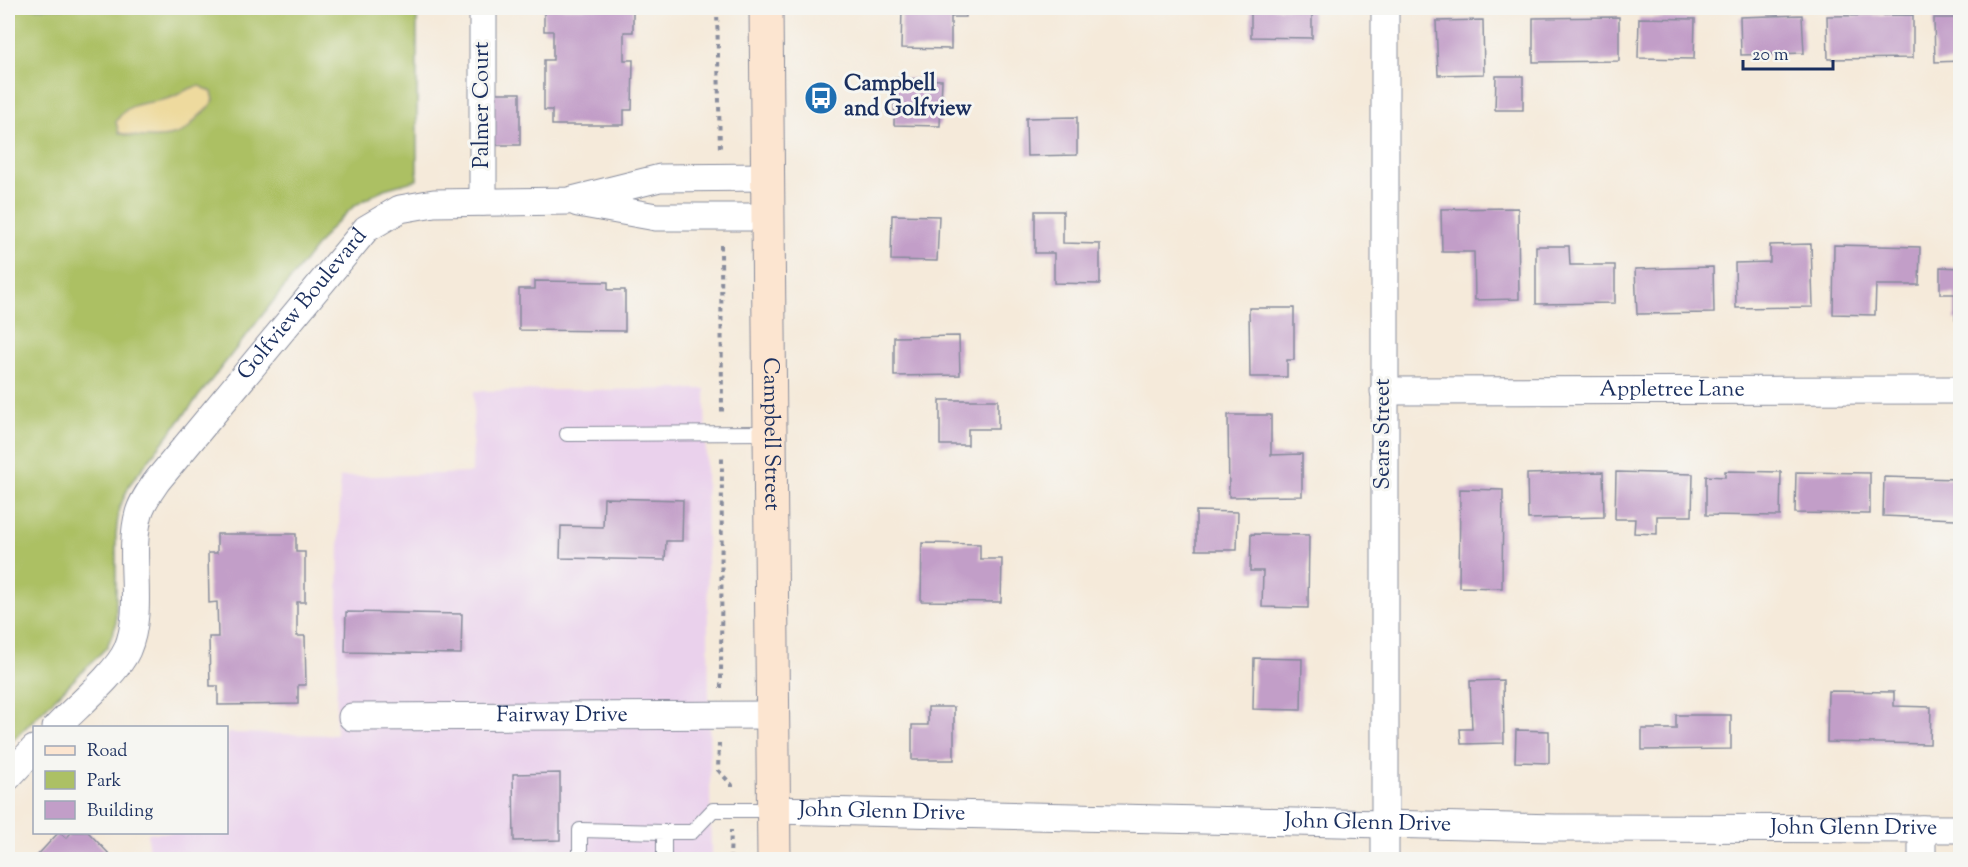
<svg xmlns="http://www.w3.org/2000/svg" width="1968" height="867" font-family="'Sorts Mill Goudy',serif">
<style>
.built{fill:#ead1ec}
.green{fill:#acc064;stroke:#647861;stroke-width:1.5}
.sand{fill:#eeda9e;stroke:#84847e;stroke-width:1.5}
.building{fill:#c29ec8}
.lines{fill:none;stroke-linecap:round;stroke-linejoin:round}
.lane-casing{stroke:#888c9c;stroke-width:16}
.street-casing{stroke:#888c9c;stroke-width:29}
.secondary-casing{stroke:#888c9c;stroke-width:35}
.path{stroke:#888c9c;stroke-width:4;stroke-dasharray:4.5 4.5;stroke-linecap:butt}
.lane{stroke:#fff;stroke-width:14}
.street{stroke:#fff;stroke-width:27}
.secondary{stroke:#fce5d0;stroke-width:33}
.labels{text-anchor:middle;dominant-baseline:central;stroke-width:6;stroke-linejoin:round;paint-order:stroke}
.poi-label{font-size:22px;font-weight:bold;fill:#1b2f5e;stroke:#f6f6f2;text-anchor:start}
.street-label{font-size:22px;fill:#1b2f5e;stroke:#f6f6f2}
</style>
<rect width="100%" height="100%" fill="#f6f6f2"/>
<filter id="ink" filterUnits="userSpaceOnUse"><feTurbulence type="fractalNoise" baseFrequency=".0167" numOctaves="2"/><feDisplacementMap in="SourceGraphic" scale="12" xChannelSelector="R" yChannelSelector="G"/><feConvolveMatrix kernelMatrix="1 2 1 2 8 2 1 2 1" color-interpolation-filters="sRGB"/></filter>
<filter id="wash" filterUnits="userSpaceOnUse"><feTurbulence type="fractalNoise" baseFrequency=".008" numOctaves="4" result="noise"/><feDisplacementMap in="SourceGraphic" scale="24" xChannelSelector="R" yChannelSelector="G"/><feGaussianBlur stdDeviation="1.35" result="paint"/><feColorMatrix in="noise" values="0 0 0 0 0 0 0 0 0 0 0 0 0 0 0 0 0 1.4 0 .05"/><feComposite in="paint" operator="in"/></filter>
<g filter="url(#wash)">
<rect width="100%" height="100%" fill="#f5eada"/>
<!-- built -->
<path class="built" d="M705,389L711,859L148,860V833L226,832L227,733L336,735L340,477L472,473L474,391Z"/>
<!-- green -->
<path class="green" d="M8,8H417V180L384,189L354,206L329,230L130,484L119,509L116,535V625L107,647L8,745Z"/>
<!-- sand -->
<path class="sand" d="M200,86L212,92L214,100C209,109 202,113 195,120C192,123 191,126 188,128C173,141 137,138 119,133L116,122C129,99 148,105 170,98C181,94 188,87 200,86Z"/>
<g id="blocks">
<!-- building -->
<path class="building" d="M544,8H633V32H624V60H633L632,110H624V125H552V110H544V60H553V31H544Z
M902,8H966V17H951V49L901,48Z
M1251,8H1312V38L1251,37Z
M1802,15L1804,53L1741,55L1740,17Z
M1913,15V58L1828,59L1827,16Z
M1619,17V61L1533,62V18Z
M1639,18L1695,19L1694,59L1638,58Z
M1934,18H1960V61L1935,62Z
M1483,20L1484,74L1438,75L1436,21Z
M1496,76H1523V110H1495Z
M895,78L942,80L940,126L894,125Z
M490,93H520V145H490Z
M1077,117V155L1027,156L1026,118Z
M1518,208L1519,299L1475,300L1474,252H1442L1441,209Z
M1035,211H1063V243L1100,244V284L1054,283V253H1035Z
M892,215L939,216L937,261L891,260Z
M1811,244L1813,307L1736,308L1735,263L1770,262V245Z
M1834,245L1920,247L1919,285H1876L1875,315L1833,314Z
M1536,246H1569L1570,265H1615V303L1536,304Z
M1713,267L1714,313L1637,314L1635,269Z
M1940,267L1960,268V320H1955V294H1940Z
M535,281L608,282V290H625V331L519,330V289H535Z
M1249,308H1294V360H1287V377H1250Z
M959,336L960,375L894,376V337Z
M940,400H998V429H968V445H940Z
M1228,415H1271V455L1302,454V496L1229,497Z
M1725,471L1781,472L1780,516L1706,515V476L1725,477Z
M1603,472L1604,517L1528,519L1527,474Z
M1616,472L1693,474L1692,516H1657V534L1634,533L1635,519H1615Z
M1796,472L1870,473V514L1795,513Z
M1884,477L1957,479L1956,519L1883,516Z
M1460,489L1503,490L1502,588L1459,587Z
M604,498L683,500L682,541H666L665,560L560,558L561,526L603,527Z
M1196,511L1238,512L1237,550H1196Z
M217,534H296V552H305V602H297V636H305L306,685H298V704L218,705V686H210L209,637H218L217,602L209,603L208,553H217Z
M1251,534L1309,535L1308,608L1262,607L1263,571H1250Z
M922,543L980,544V559H1002L1001,602L921,601Z
M346,612L462,614L461,654L345,652Z
M1254,658L1302,659L1301,710L1253,709Z
M1503,680L1504,743L1461,744L1460,729H1472L1470,681Z
M1828,691L1894,692V706L1931,707L1930,744L1827,742Z
M928,707H954V760H912V725H928Z
M1676,715H1731V749L1642,750V729H1676Z
M1516,730L1549,731V763L1515,762Z
M560,773V840L514,841L513,774Z
M59,832L66,838L72,832H88L115,860H33Z"/>
</g>
</g>
<g filter="url(#ink)">
<use href="#blocks" fill-opacity="0" stroke="#888c9c" stroke-width="1.5"/>
<g class="lines">
<defs>
<path id="lane" d="M567,434L771,433
M664,832H692L713,810H774
M580,860V830L664,832V860"/>
<g id="street">
<path d="M483,8V202"/>
<path d="M578,203L656,217H769"/>
<path id="s1" d="M1384,391L1960,390"/>
<path id="s2" d="M352,717L773,715"/>
<path id="s3" d="M56,728C75,708 117,673 127,650C145,608 127,556 139,513C142,502 150,491 157,481L366,229L400,209L434,203L568,201L660,178L768,177"/>
<path d="M8,777L34,749"/>
<path id="s4" d="M774,810L1555,828L1960,829"/>
<path d="M1922,829V860"/>
<path d="M1385,860V8"/>
</g>
<g id="secondary">
<path id="s5" d="M766,8L774,860"/>
</g>
</defs>
<!-- lane casing -->
<use href="#lane" class="lane-casing"/>
<!-- street casing -->
<use href="#street" class="street-casing"/>
<!-- secondary casing -->
<use href="#secondary" class="secondary-casing"/>
<!-- path -->
<path class="path" d="M717,8L720,151
M721,245L722,412
M721,688L722,455
M719,743L718,770L732,785V790
M730,860L731,830"/>
<!-- lane -->
<use href="#lane" class="lane"/>
<!-- street -->
<use href="#street" class="street"/>
<!-- secondary -->
<use href="#secondary" class="secondary"/>
</g>
</g>
<!-- icons -->
<defs>
<symbol id="bus-disc" viewBox="-11 -11 22 22"><circle r="9.5" fill="#1f6fb2" stroke="#f6f6f2"/><path d="M-5-6H5V4H4V6H2V4H-2V6H-4V4H-5ZM-3.5-4V0h7V-4ZM-3.5 1.2v1.5H-2V1.2ZM2 1.2v1.5H3.5V1.2Z" fill="#fff"/></symbol>
</defs>
<g fill-rule="evenodd">
<use href="#bus-disc" x="802" y="79" width="38" height="38"/>
</g>
<g class="labels">
<!-- poi labels -->
<g class="poi-label">
<text x="844" y="85">Campbell<tspan x="844" dy="25">and Golfview</tspan></text>
</g>
<!-- street labels -->
<g class="street-label">
<text transform="translate(483 105) rotate(-90)">Palmer Court</text>
<text stroke="none"><textPath href="#s3" startOffset="510">Golfview Boulevard</textPath></text>
<text stroke="none"><textPath href="#s1" startOffset="288">Appletree Lane</textPath></text>
<text stroke="none"><textPath href="#s5" startOffset="426">Campbell Street</textPath></text>
<text transform="translate(1384 434) rotate(-90)">Sears Street</text>
<text stroke="none"><textPath href="#s2" startOffset="210">Fairway Drive</textPath></text>
<text stroke="none"><textPath href="#s4" startOffset="108">John Glenn Drive</textPath></text>
<text stroke="none"><textPath href="#s4" startOffset="594">John Glenn Drive</textPath></text>
<text stroke="none"><textPath href="#s4" startOffset="1080">John Glenn Drive</textPath></text>
</g>
</g>
<!-- margin -->
<rect width="1968" height="867" fill="none" stroke="#f6f6f2" stroke-width="30"/>
<!-- legend -->
<rect x="33" y="726" width="195" height="108" fill="#f6f6f2" stroke="#9ea6b7" stroke-width="1.5"/>
<rect x="45" y="746" width="30" height="9" fill="#fce5d0" stroke="#9ea6b7" stroke-width="1.5"/>
<text x="87" y="756" font-size="18" fill="#1b2f5e">Road</text>
<rect x="45" y="771" width="30" height="18" fill="#acc064" stroke="#9ea6b7" stroke-width="1.5"/>
<text x="87" y="786" font-size="18" fill="#1b2f5e">Park</text>
<rect x="45" y="801" width="30" height="18" fill="#c29ec8" stroke="#9ea6b7" stroke-width="1.5"/>
<text x="87" y="816" font-size="18" fill="#1b2f5e">Building</text>
<!-- scale -->
<path d="M1743 60v9h90v-9" fill="none" stroke="#1b2f5e" stroke-width="3"/>
<text x="1752" y="60" font-size="18" fill="#1b2f5e" stroke="#f6f6f2" stroke-width="4.5" paint-order="stroke">20 m</text>
</svg>
